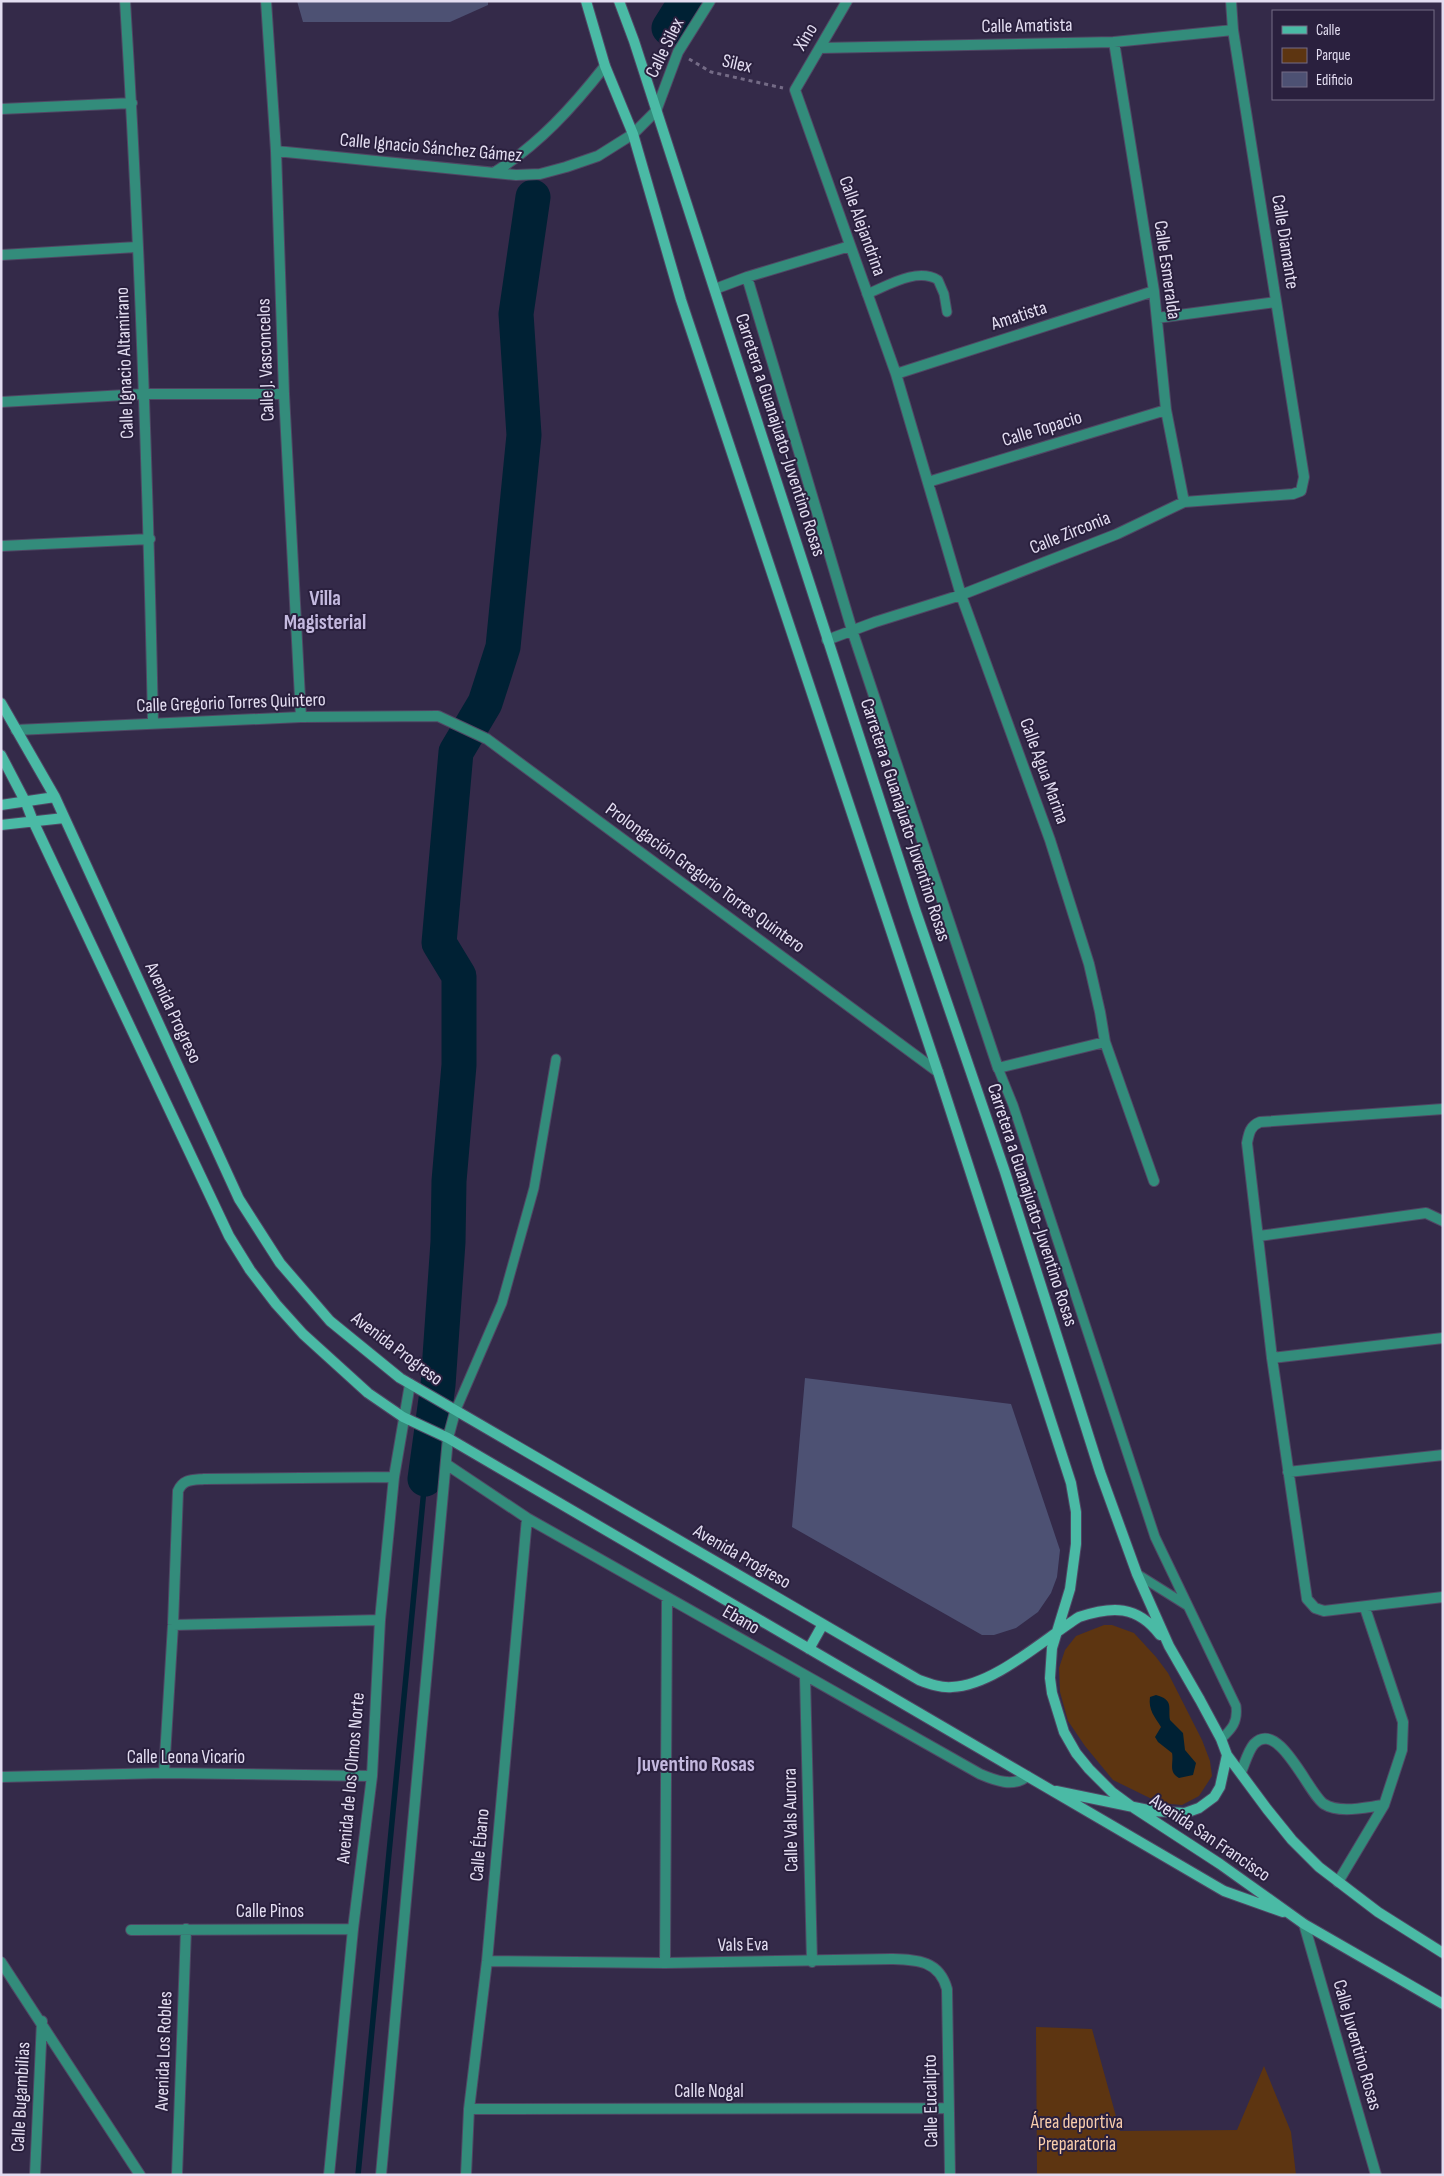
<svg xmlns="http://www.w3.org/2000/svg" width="1444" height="2176" font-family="'Sofia Sans Condensed',sans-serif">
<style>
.green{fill:#5d3511}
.water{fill:#002134}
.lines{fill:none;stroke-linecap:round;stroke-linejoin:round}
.stream{stroke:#002134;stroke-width:5.5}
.river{stroke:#002134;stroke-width:35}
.building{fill:#4d5173}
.lane-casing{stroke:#504764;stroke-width:11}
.street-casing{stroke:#504764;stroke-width:12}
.secondary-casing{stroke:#504764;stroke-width:12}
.path{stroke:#746b86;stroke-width:3;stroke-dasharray:4 4;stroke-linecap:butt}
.lane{stroke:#338c7b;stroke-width:9}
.street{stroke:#338c7b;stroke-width:10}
.secondary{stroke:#4abaa5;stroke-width:10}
.labels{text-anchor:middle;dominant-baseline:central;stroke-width:4;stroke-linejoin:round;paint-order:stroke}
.street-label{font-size:19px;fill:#e3ddf1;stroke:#2a203e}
.park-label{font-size:19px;fill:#f9cdac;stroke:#2a203e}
.quarter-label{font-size:21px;font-weight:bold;fill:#c4b9df;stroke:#2a203e}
</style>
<rect width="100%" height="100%" fill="#342a49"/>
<!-- green -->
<path class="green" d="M1104,1625H1112L1134,1633L1156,1657L1168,1673L1202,1740L1210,1761L1212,1776L1199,1796L1182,1805L1160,1803L1113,1780L1085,1746L1068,1721L1060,1692L1059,1668L1065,1650L1076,1636Z
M1036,2027L1092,2029L1120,2131L1237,2130L1264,2066L1291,2132L1296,2175H1037Z"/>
<!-- water -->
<path class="water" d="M1156,1695C1174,1700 1168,1707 1170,1720L1183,1733L1185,1750L1196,1763L1193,1775L1179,1778C1168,1772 1174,1763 1172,1753L1158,1742L1155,1737L1161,1727C1155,1717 1148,1710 1150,1697Z"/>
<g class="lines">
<!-- stream -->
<path class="stream" d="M358,2175L425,1479"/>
<!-- river -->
<path class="river" d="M669,28L686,1
M425,1479L438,1385L448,1242L449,1181L459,1065V976L439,943L456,752L485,703L503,647L524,435L516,314L533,197"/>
</g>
<!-- building -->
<path class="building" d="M297,1H488V5L450,22H303Z
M805,1378L1011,1404L1060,1550L1057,1577L1051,1593L1038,1612L1016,1628L994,1635H982L792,1527Z"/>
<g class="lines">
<defs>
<path id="lane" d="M867,294C887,286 917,267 938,280L944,294L947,312
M998,1068L1013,1105L1155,1537L1236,1706C1238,1722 1232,1729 1221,1739
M455,1412L502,1303L534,1188L556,1059
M1137,1574L1188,1606"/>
<path id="street" d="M125,1C140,241 148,482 153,723
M266,1L276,151L284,394L301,717
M847,1L795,90L896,374L961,595L1050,840L1089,964L1100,1012L1105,1042L1154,1181
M1114,42L1154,291L1166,410L1184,502
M820,48L1114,42L1233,30
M1,109L132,103
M276,151L516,175L540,174L566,167L598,156L633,134L656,111L678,52L710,1
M495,172C539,144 572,108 605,66
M1,255L137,247
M747,277L852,630L998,1068L1105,1042
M715,289L747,277L850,246
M1157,318L1276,302
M896,374L1154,291
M1,402L143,394H284
M928,482L1166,410
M1,546L150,539
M827,640L875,622L961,595L1117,534L1184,502L1293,494L1301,491L1304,477L1233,30L1231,1
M16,730L301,717L438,716L487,739L938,1072
M1443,1109L1260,1122C1250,1126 1249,1133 1247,1143L1272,1358L1307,1599L1315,1608L1324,1611L1443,1597
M1259,1236L1426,1213L1443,1221
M1272,1358L1443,1338
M446,1464L527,1518L980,1774C994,1780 1014,1788 1027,1776
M1288,1472L1443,1455
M173,1625L380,1620
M805,1677L812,1962
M1241,1772C1245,1763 1248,1751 1254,1744C1279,1718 1309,1795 1324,1804C1340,1814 1366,1807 1384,1805
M164,1773L173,1625L178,1491C183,1479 192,1480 204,1479L394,1477
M1,1777L164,1773L372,1776
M1338,1882L1384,1805L1402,1750L1403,1722L1365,1608
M1304,1924L1376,2175
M131,1930L353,1929
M487,1961L665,1963L891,1959C917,1960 939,1960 947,1989L950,2175
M1,1962L140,2175
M665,1963L667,1598
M469,2109L949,2108
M35,2175L42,2021
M177,2175L186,1929
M329,2175L353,1929L372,1776L380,1620L394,1477L410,1384
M381,2175L448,1438L455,1412
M466,2175L469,2109L487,1961L527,1518"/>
<path id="secondary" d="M586,1L605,66L633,134L681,300L938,1072L1071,1483L1076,1512V1544L1070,1589L1052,1648L1050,1678L1052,1693L1064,1732L1076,1753L1089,1769L1112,1792L1131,1806L1220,1864L1304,1924L1443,2004
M619,1L634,41L915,909L1005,1172L1100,1472L1137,1574L1169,1646L1200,1700L1221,1739L1227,1755L1267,1809L1292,1840L1319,1867L1378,1912L1443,1953
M1,703L55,797L239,1199L280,1263L330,1321L400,1378L919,1680C930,1684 941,1688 952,1687C993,1686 1044,1639 1079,1617C1112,1606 1137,1605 1160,1635
M1,755L26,803L33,821L229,1236L250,1270L276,1304L303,1334L368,1393L403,1417L448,1438L1224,1891L1283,1912
M1,805L55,797
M1,825L64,818
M809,1649L823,1624
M1056,1791L1153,1811L1185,1813L1199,1808L1214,1797L1220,1787L1227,1755"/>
</defs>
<!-- lane casing -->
<use href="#lane" class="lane-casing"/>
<!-- street casing -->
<use href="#street" class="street-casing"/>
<!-- secondary casing -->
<use href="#secondary" class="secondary-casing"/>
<!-- path -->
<path class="path" d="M689,59L711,72L783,88"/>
<!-- lane -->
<use href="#lane" class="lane"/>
<!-- street -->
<use href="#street" class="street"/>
<!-- secondary -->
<use href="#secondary" class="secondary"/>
</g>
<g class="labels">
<!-- street labels -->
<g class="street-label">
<text transform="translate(1027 26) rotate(-1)">Calle Amatista</text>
<text transform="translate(806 37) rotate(-59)">Xino</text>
<text transform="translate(665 48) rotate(-64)">Calle Silex</text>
<text transform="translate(737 64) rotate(13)">Silex</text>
<text transform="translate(431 148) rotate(5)">Calle Ignacio Sánchez Gámez</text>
<text transform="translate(862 226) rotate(70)">Calle Alejandrina</text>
<text transform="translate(1285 242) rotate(81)">Calle Diamante</text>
<text transform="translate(1167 270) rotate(82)">Calle Esmeralda</text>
<text transform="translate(1019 316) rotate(-18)">Amatista</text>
<text transform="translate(266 360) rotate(-92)">Calle J. Vasconcelos</text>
<text transform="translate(125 363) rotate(-92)">Calle Ignacio Altamirano</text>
<text transform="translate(1042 429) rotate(-17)">Calle Topacio</text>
<text transform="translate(780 435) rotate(72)">Carretera a Guanajuato-Juventino Rosas</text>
<text transform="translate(1070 533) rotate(-22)">Calle Zirconia</text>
<text transform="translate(231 703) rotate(-2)">Calle Gregorio Torres Quintero</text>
<text transform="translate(1044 771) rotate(70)">Calle Agua Marina</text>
<text transform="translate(905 820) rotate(72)">Carretera a Guanajuato-Juventino Rosas</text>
<text transform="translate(705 878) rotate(36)">Prolongación Gregorio Torres Quintero</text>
<text transform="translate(173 1013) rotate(65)">Avenida Progreso</text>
<text transform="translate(1032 1205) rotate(72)">Carretera a Guanajuato-Juventino Rosas</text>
<text transform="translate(397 1349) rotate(37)">Avenida Progreso</text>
<text transform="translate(742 1557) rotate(30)">Avenida Progreso</text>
<text transform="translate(741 1620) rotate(30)">Ebano</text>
<text x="186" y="1757">Calle Leona Vicario</text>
<text transform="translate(351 1778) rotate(-85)">Avenida de los Olmos Norte</text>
<text transform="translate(791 1820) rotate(-91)">Calle Vals Aurora</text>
<text transform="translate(1210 1838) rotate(34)">Avenida San Francisco</text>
<text transform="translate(480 1845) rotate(-85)">Calle Ébano</text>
<text x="270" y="1911">Calle Pinos</text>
<text transform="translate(743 1945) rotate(-1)">Vals Eva</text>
<text transform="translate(1357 2045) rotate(74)">Calle Juventino Rosas</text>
<text transform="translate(164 2051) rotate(-88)">Avenida Los Robles</text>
<text x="709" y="2091">Calle Nogal</text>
<text transform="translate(21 2097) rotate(-87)">Calle Bugambilias</text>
<text transform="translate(931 2101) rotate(-91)">Calle Eucalipto</text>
</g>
<!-- park labels -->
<g class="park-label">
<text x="1077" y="2122">Área deportiva<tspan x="1077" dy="22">Preparatoria</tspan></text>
</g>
<!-- quarter labels -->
<g class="quarter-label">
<text x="325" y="598">Villa<tspan x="325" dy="24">Magisterial</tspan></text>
<text x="696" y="1764">Juventino Rosas</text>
</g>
</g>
<!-- border -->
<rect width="1444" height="2176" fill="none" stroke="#e3ddf1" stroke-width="5"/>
<!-- legend -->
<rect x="1272" y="10" width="162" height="90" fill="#2a203e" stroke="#746c86"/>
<rect x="1282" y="26" width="25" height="8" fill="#4abaa5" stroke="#746c86"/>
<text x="1316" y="35" font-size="15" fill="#e3ddf1">Calle</text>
<rect x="1282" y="48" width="25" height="15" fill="#5d3511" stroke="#746c86"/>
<text x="1316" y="60" font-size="15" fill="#e3ddf1">Parque</text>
<rect x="1282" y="72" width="25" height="15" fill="#4d5173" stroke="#746c86"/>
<text x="1316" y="85" font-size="15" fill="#e3ddf1">Edificio</text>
</svg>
